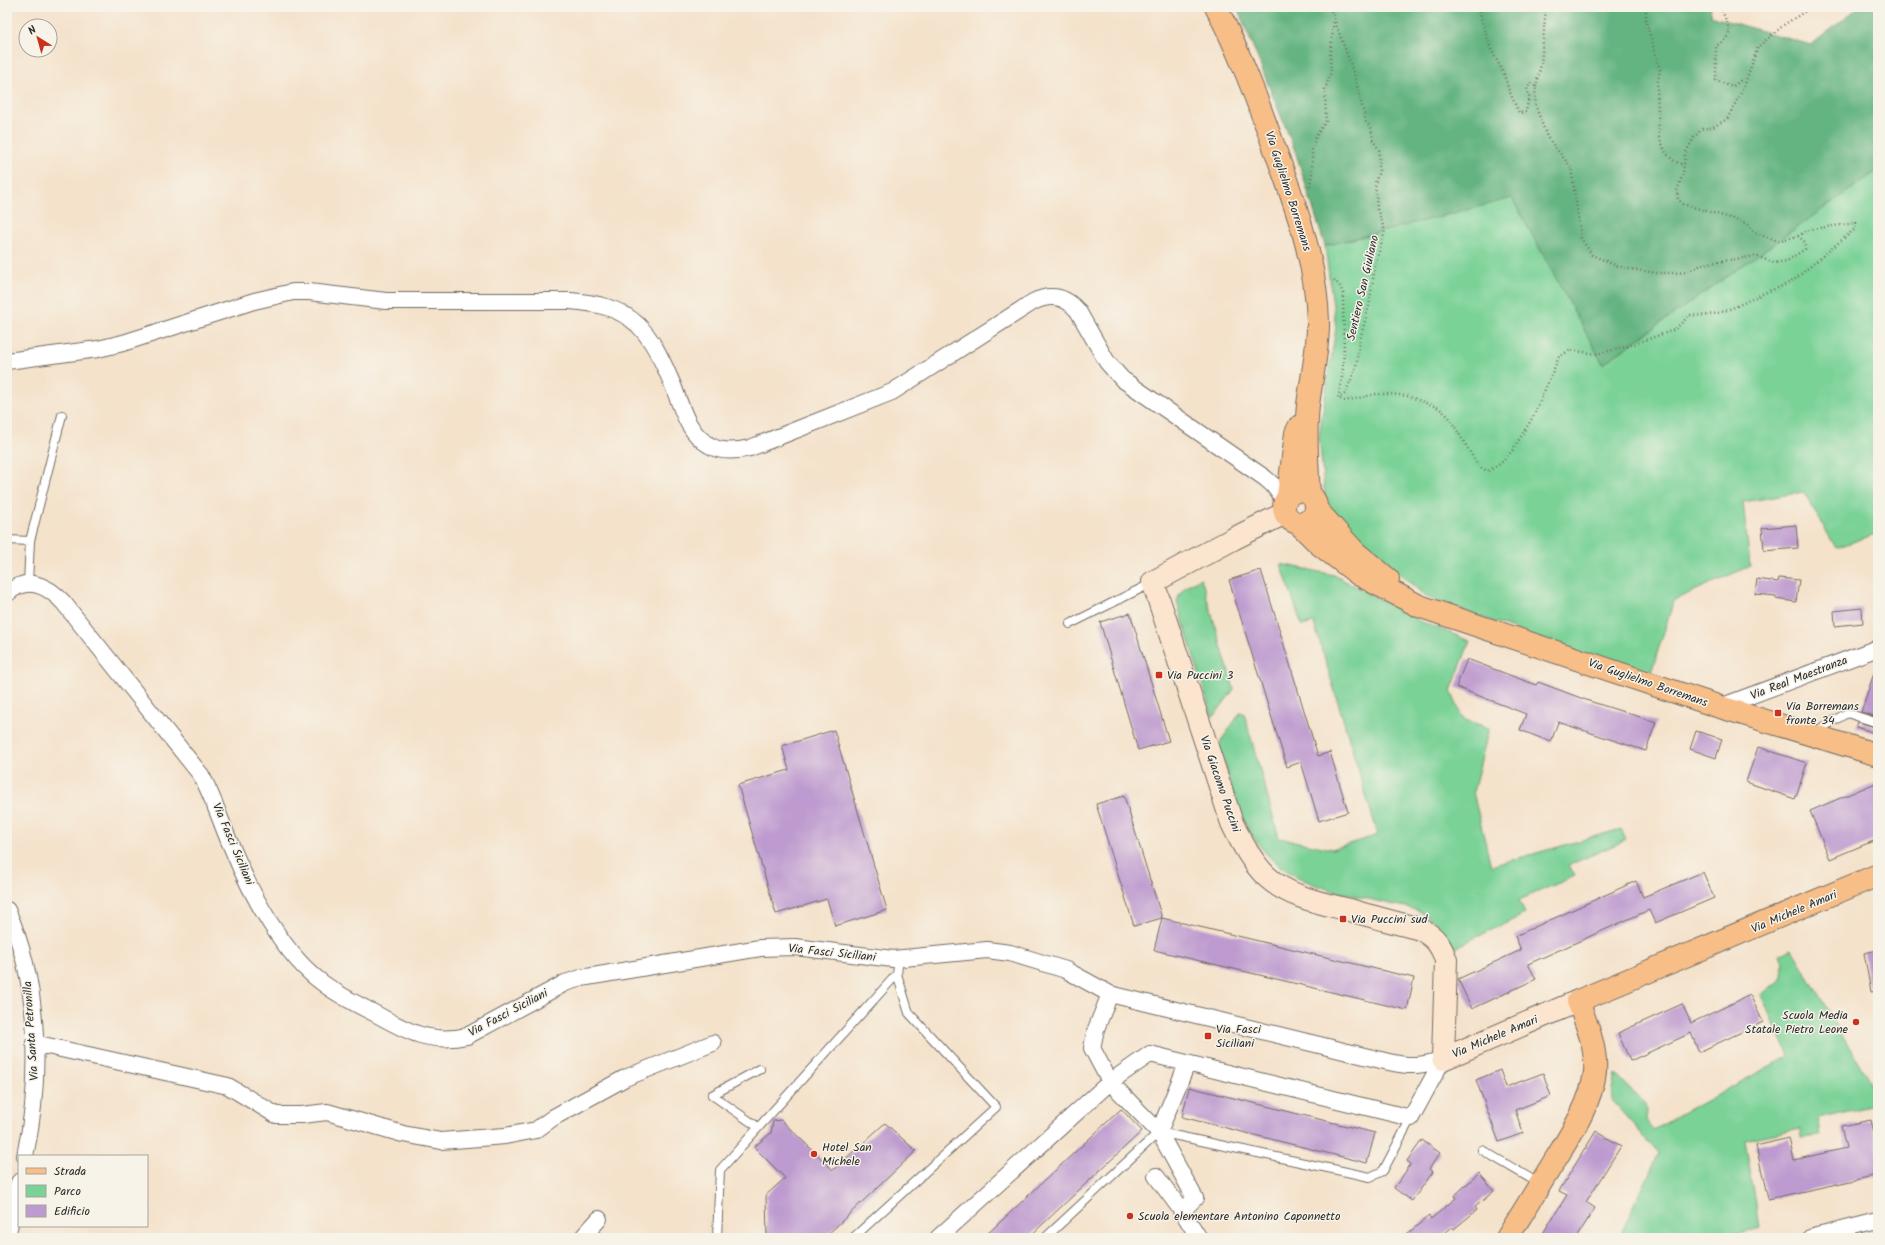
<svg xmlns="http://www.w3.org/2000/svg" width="1885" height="1245" font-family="Kalam,sans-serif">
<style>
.green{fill:#7ad297;stroke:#527e61}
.forest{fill:#63b480;stroke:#477056}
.building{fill:#bd9acf}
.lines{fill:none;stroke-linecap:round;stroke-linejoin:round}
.service-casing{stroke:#716b63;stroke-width:10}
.minor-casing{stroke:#716b63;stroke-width:18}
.secondary-casing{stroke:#716b63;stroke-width:24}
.primary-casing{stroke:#716b63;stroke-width:24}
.path{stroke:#716b63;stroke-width:2.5;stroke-dasharray:1 3;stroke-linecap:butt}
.service{stroke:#fff;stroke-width:8}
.minor{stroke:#fff;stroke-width:16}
.secondary{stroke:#fce5cf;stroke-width:22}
.primary{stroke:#f7be88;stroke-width:22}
.poi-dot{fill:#c8321e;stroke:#f7f3e8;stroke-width:1.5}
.labels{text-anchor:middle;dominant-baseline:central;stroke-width:3;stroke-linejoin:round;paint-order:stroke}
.street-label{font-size:12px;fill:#2b2b2b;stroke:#f7f3e8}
.poi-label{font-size:12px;fill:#2b2b2b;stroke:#f7f3e8;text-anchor:start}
</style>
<rect width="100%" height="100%" fill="#f7f3e8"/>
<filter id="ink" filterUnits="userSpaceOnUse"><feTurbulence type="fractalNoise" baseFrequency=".025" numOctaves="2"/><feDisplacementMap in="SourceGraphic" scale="8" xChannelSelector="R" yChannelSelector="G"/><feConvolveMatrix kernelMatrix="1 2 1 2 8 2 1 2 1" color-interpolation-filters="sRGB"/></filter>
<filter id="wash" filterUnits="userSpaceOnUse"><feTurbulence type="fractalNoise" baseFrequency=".012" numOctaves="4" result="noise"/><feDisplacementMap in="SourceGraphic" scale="16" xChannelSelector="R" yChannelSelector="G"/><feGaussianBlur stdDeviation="0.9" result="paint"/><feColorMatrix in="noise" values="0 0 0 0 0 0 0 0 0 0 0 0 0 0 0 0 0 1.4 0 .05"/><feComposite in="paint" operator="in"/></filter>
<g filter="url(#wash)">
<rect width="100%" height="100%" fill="#f4e2cb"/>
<!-- green -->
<path class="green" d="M1878,170V533L1836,548L1804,492L1743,502L1750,566L1674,600L1649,679L1426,597L1326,507L1319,436L1336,328L1325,246L1512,198L1603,364Z
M1281,564L1334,575L1422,622L1470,641L1451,691L1463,719L1489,728L1473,792L1491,866L1621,829L1626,840L1569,865L1575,876L1519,900L1525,914L1452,949C1446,935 1437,922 1424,914C1413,907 1398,906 1386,903C1343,893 1293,886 1263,850C1237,820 1230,781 1219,744L1240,713H1244L1279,838L1332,849L1378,835L1314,623L1302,626Z
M1201,578L1234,689L1215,715L1212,716L1177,602C1180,588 1189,584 1201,578Z
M1792,949L1878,1096V1104L1818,1118L1821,1135L1801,1137L1800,1128L1745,1140L1760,1228L1719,1238H1619L1659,1153L1611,1100L1616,1074L1645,1104L1647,1111L1646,1120L1653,1130L1788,1056L1761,995L1782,978L1783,963L1780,955Z"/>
<!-- forest -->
<path class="forest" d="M1237,7H1711L1710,16L1811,45L1859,7H1878V170L1603,364L1512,198L1325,246L1295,151Z"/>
<g id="blocks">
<!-- building -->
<path class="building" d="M1796,525L1798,548L1764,551L1762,528Z
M1261,570L1318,756L1330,752L1348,812L1319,821L1301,762L1287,767L1229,580Z
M1779,578L1799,580L1796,602L1776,599V596L1755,594L1757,579L1778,582Z
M1862,608L1863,623L1835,626L1834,611Z
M1130,613L1169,741L1138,750L1100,622Z
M1467,659L1536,685L1538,682L1589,701L1656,722L1646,751L1558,722L1551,742L1520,730L1526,714L1456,687Z
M1875,670H1878V717L1861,712Z
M1858,722L1878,728V734L1856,727Z
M834,730L887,910L835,926L827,899L776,914L738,785L789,770L782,746Z
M1696,731L1722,739L1716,758L1690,749Z
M1758,747L1807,763L1795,799L1746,782Z
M1878,782V839L1830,859L1810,811Z
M1124,796L1162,918L1134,926L1096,804Z
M1703,872L1714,898L1655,923L1649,910L1528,964L1536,979L1472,1009L1458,979L1521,950L1515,936L1636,881L1643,897Z
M1162,918L1414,978L1407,1010L1154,950Z
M1878,950V991L1871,992L1864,953Z
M1750,995L1763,1022L1699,1052L1691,1033L1630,1061L1618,1033L1682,1004L1691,1023Z
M1500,1070L1506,1087L1543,1073L1551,1096L1515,1110L1523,1133L1499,1142L1476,1080Z
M1189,1087L1375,1133L1367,1163L1182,1117Z
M1121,1109L1142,1131L1028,1238H983Z
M781,1120L833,1170L885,1123L916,1151L824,1238H767L766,1195L785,1178L754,1147L771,1133L773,1121Z
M1871,1120L1878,1150V1175L1768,1199L1756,1146L1789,1138L1794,1160L1846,1148L1841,1126Z
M1596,1131L1621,1146L1586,1202L1595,1208L1576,1238H1540L1567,1195L1559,1191Z
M1422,1140L1440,1153L1429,1169L1433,1172L1412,1201L1394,1188L1411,1164L1407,1161Z
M1479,1173L1494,1191L1475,1207L1477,1210L1454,1229L1452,1227L1439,1238H1402L1429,1216L1431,1219L1456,1198L1454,1196Z"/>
</g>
</g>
<g filter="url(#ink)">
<use href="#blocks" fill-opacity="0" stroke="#716b63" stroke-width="1"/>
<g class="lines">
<defs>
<path id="service" d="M7,540L30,541L28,583
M30,541L62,415
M1070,624L1152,583
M1815,732L1847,713L1878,723
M758,1127L712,1095L760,1069
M1482,1150L1540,1184
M717,1238L720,1170L897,974
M853,1238L996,1107L909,1013L897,974L899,958
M1045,1238L1159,1132L1370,1177L1383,1171L1411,1118"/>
<path id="minor" d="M7,361L98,349L123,343L254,301L293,292H309L386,301H570C595,303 619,307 638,325C654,341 663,363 672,383C681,405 687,433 709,445C721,453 737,451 750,448L892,392L1033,302C1051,293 1065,296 1078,311L1107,362L1122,379L1265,478L1273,485L1285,501
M7,594C26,575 47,585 63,602L201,775C215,800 221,824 233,850C251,894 284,956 324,984C340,996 358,1005 376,1014C408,1032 430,1044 467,1036L565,983L581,978L760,948L795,947L893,959L987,950L1010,953L1066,970L1110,994L1389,1062C1411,1067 1422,1066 1443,1059
M1720,707L1878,648
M7,910C40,983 42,1078 25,1156
M34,1043L228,1086L276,1115H302L327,1112L403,1134L441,1141L505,1136L536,1130L554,1117L625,1078L713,1043
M1187,1064L1159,1132L1195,1198L1182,1211L1199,1238
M1159,1132L1110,1082L1150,1054L1411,1118L1443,1059
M1156,1176L1182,1211
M7,1237L19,1182
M582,1238L599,1219
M938,1238L1110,1082L1092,1048L1096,1029L1110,994
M1810,1238L1878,1221"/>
<path id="secondary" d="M1285,513L1233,539L1153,582L1232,823C1241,842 1251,861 1266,876C1288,897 1321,903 1350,910C1373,917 1397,923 1420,929C1435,937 1441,945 1446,960L1443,1059L1578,1001"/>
<path id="primary" d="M1216,7C1239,51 1256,97 1273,144C1294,201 1316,259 1318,321C1319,346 1311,380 1308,405C1305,433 1307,465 1309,493
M1284 507a16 16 0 1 1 32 0a16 16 0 1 1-32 0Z
M1288,496L1296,433L1299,427
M1317,510L1355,552L1388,579
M1298,523L1319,544L1358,574L1419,606L1720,707L1878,755
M1507,1238C1522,1214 1537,1189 1552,1165C1569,1137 1591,1105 1595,1072C1597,1048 1586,1023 1578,1001L1878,875"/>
</defs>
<!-- service casing -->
<use href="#service" class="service-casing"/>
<!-- minor casing -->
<use href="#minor" class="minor-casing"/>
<!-- secondary casing -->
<use href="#secondary" class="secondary-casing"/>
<!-- primary casing -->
<use href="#primary" class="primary-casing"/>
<!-- path -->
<path class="path" d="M1330,7L1355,77L1366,122L1371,128L1373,140L1379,150V171L1375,183L1377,209L1385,231L1375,266L1369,306L1360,339L1356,367L1345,394L1338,398
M1478,7L1490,47L1504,74L1508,88L1519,113L1526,112L1529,97L1527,88L1531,83L1536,87L1535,95L1536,107L1547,137L1571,167L1581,238L1592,255L1617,266L1631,269L1656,273H1673L1687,272L1703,264L1756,256L1774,263L1787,261L1805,249V242L1798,236
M1646,7V21L1660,70L1657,86L1659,137L1666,153L1674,161L1683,165
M1721,7L1730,32L1726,39L1716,46V80L1732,87L1746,76
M1536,87L1541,64L1546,7
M1310,186L1312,173V149L1316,136L1326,121L1325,89L1331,72L1330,55L1334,20
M1334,280L1339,285L1343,293C1343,328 1347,363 1338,398L1345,401L1376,394H1391L1408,396L1439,408L1449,417L1479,467L1488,471L1500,464L1512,451L1533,417L1559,357L1570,350L1597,354L1628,346L1674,330L1690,315C1719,319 1743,302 1769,291C1778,288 1785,285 1794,280L1855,229L1856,223L1811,229L1798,236L1778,241L1754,232L1748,225L1737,220L1683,204L1678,199L1677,191L1683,174L1685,154L1695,136L1702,129L1713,127L1727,119L1743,89L1758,47L1785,24L1804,12L1807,7"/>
<!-- service -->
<use href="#service" class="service"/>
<!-- minor -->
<use href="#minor" class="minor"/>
<!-- secondary -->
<use href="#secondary" class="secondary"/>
<!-- primary -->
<use href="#primary" class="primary"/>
</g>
</g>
<!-- markers -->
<g class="poi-dot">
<rect x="1155" y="671" width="8" height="8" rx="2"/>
<rect x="1774" y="709" width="8" height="8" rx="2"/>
<rect x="1339" y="915" width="8" height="8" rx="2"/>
<circle cx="1856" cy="1022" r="4"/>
<rect x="1204" y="1032" width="8" height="8" rx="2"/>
<circle cx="814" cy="1154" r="4"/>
<circle cx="1130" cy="1216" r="4"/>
</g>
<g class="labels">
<!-- street labels -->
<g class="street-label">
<text transform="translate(1288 191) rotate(72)">Via Guglielmo Borremans</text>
<text transform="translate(1363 288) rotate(-77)">Sentiero San Giuliano</text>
<text transform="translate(1799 678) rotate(-21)">Via Real Maestranza</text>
<text transform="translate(1648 683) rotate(19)">Via Guglielmo Borremans</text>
<text transform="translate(1220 784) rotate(71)">Via Giacomo Puccini</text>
<text transform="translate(233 844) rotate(67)">Via Fasci Siciliani</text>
<text transform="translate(1794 912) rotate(-23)">Via Michele Amari</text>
<text transform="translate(832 953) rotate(6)">Via Fasci Siciliani</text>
<text transform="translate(508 1013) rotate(-28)">Via Fasci Siciliani</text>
<text transform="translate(31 1031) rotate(-94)">Via Santa Petronilla</text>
<text transform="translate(1495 1037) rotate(-23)">Via Michele Amari</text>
</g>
<!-- poi labels -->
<g class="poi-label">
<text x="1167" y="675">Via Puccini 3</text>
<text x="1786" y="706">Via Borremans<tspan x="1786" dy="14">fronte 34</tspan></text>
<text x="1351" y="919">Via Puccini sud</text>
<text x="1848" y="1015" text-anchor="end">Scuola Media<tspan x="1848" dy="14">Statale Pietro Leone</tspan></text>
<text x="1216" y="1029">Via Fasci<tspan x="1216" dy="14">Siciliani</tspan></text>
<text x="822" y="1147">Hotel San<tspan x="822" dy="14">Michele</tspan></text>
<text x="1138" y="1216">Scuola elementare Antonino Caponnetto</text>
</g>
</g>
<!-- margin -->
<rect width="1885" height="1245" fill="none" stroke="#f7f3e8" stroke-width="24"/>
<!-- legend -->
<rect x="18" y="1155" width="130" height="72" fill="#f7f3e8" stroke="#a5a39c"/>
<rect x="26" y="1168" width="20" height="6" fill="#f7be88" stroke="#a5a39c"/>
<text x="54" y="1175" font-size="12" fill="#2b2b2b">Strada</text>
<rect x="26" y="1185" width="20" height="12" fill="#7ad297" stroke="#a5a39c"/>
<text x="54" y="1195" font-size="12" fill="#2b2b2b">Parco</text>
<rect x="26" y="1205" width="20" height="12" fill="#bd9acf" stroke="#a5a39c"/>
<text x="54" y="1215" font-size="12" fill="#2b2b2b">Edificio</text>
<!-- north arrow -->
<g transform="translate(38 38) rotate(323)"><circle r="19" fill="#f7f3e8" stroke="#a5a39c"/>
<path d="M0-3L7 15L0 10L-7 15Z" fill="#c8321e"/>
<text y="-6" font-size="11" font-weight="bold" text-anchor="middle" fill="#2b2b2b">N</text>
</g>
</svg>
